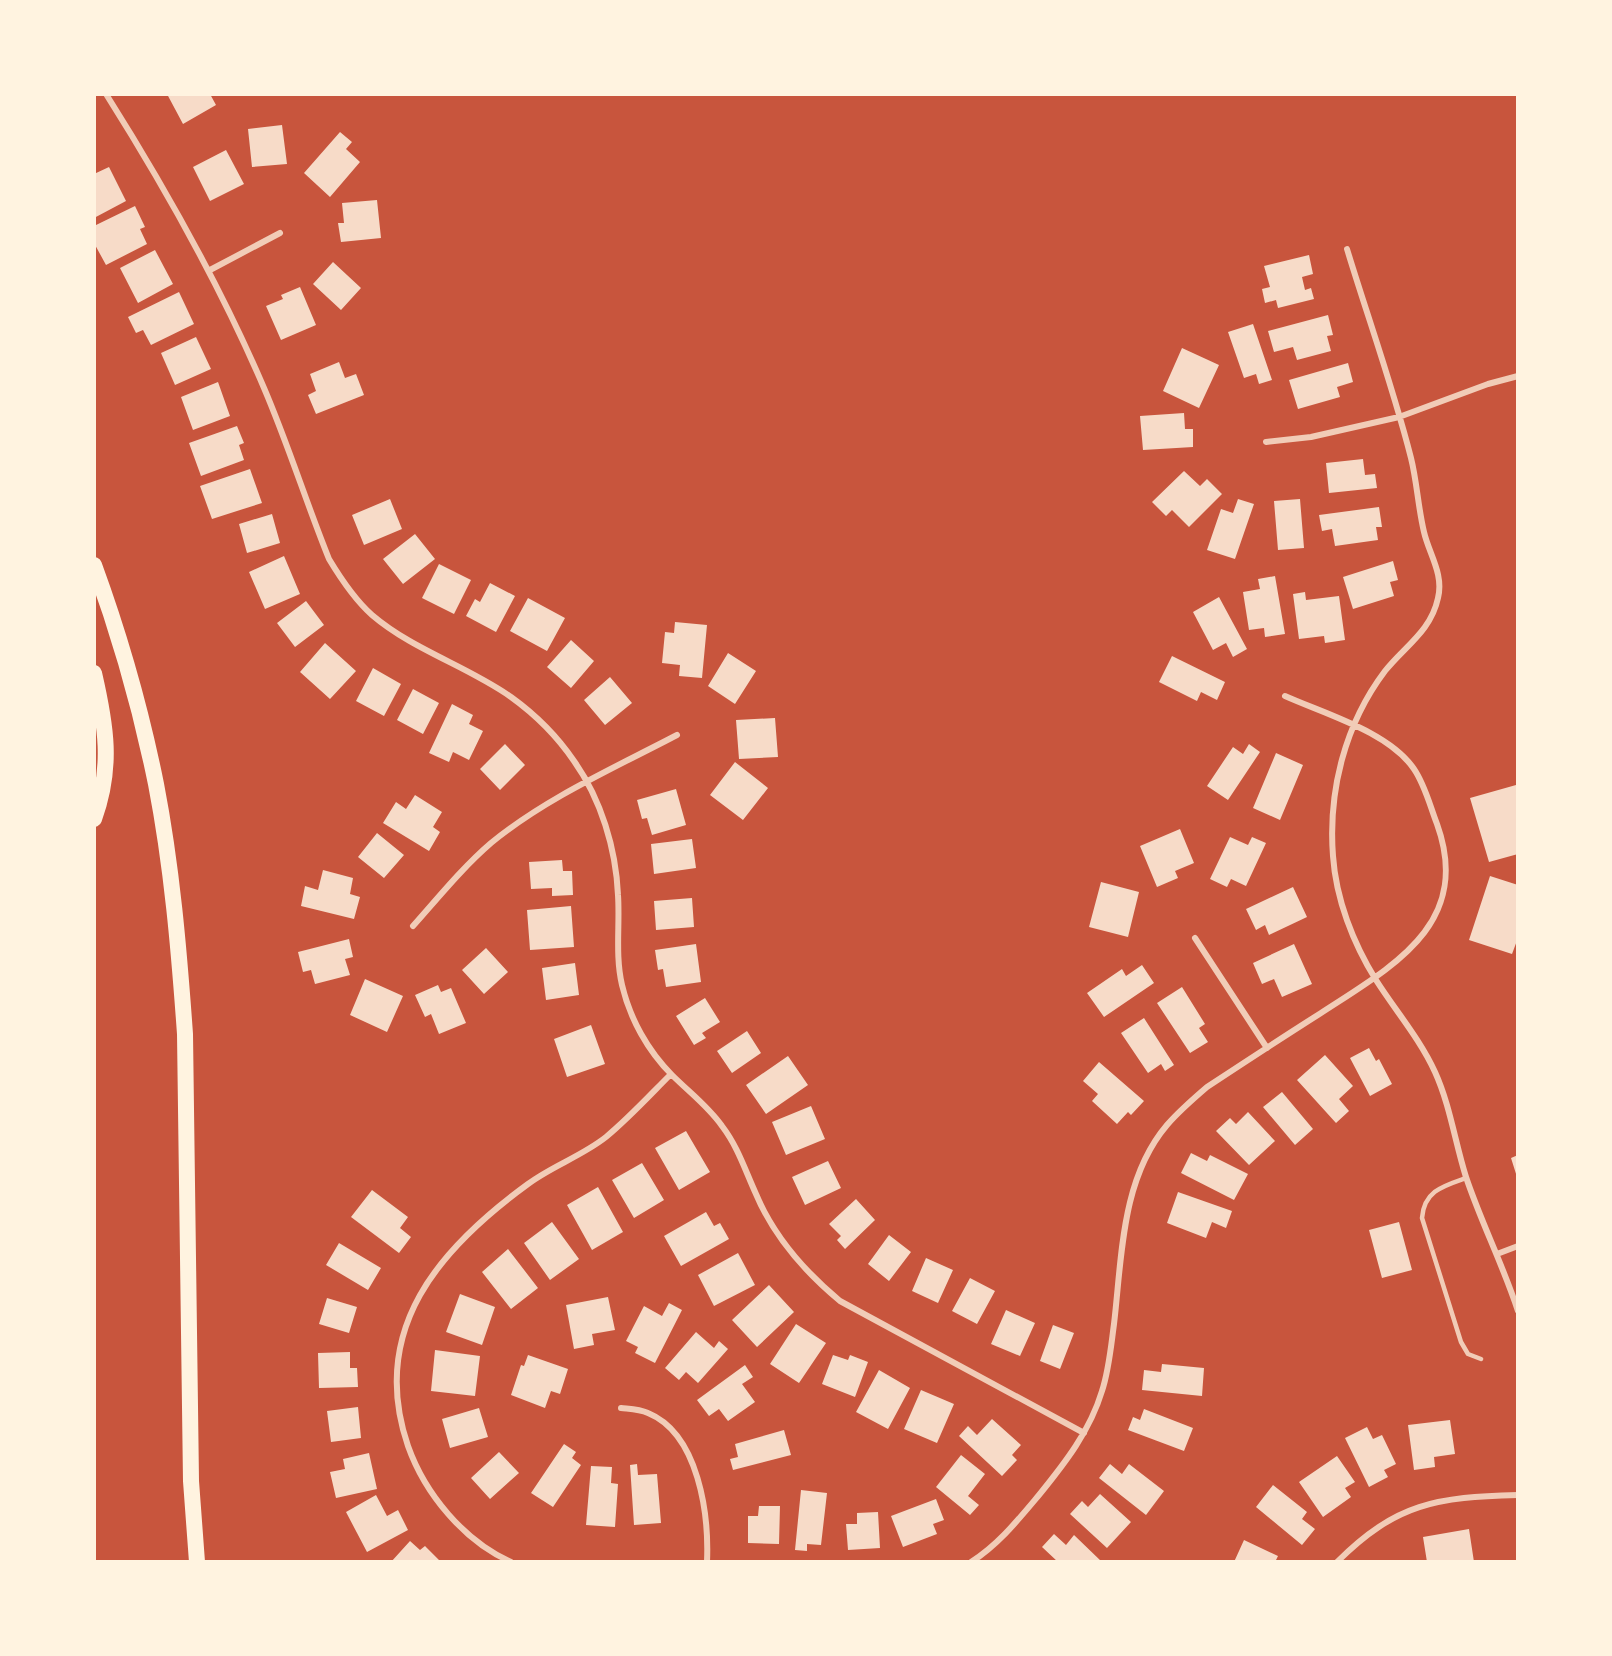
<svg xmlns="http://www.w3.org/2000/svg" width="1612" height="1656" font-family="'Varela Round',sans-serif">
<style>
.building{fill:#f7dbc8}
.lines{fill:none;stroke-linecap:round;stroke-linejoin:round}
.service{stroke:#f1ccb7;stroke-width:4.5}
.minor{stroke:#f1ccb7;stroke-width:6}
.motorway{stroke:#fff3e0;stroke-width:16}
</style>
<rect width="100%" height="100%" fill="#c8553d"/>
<!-- building -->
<path class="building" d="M167,94H210L216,105L183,124Z
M282,125L287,164L252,167L248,129Z
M340,132L352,142L346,149L360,162L330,197L304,173Z
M226,150L244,184L210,201L193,167Z
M109,167L126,201L94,218V174Z
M377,200L381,238L341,242L338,223H344L342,203Z
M135,206L145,227L140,229L147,244L106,265L94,243V226Z
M155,250L173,284L138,303L120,268Z
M1309,255L1313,274L1302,277L1305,290L1311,288L1314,299L1278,308L1276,300L1265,303L1262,289L1270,287L1264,266Z
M333,262L361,288L341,310L313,284Z
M300,287L316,325L281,340L266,306L283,299L281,295Z
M179,292L194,324L151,345L143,330L136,333L128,317Z
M1328,315L1333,335L1327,336L1331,351L1297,360L1293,347L1274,352L1268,331Z
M1253,324L1272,380L1259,384L1256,374L1244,378L1228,332Z
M196,337L211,369L175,385L161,353Z
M1182,348L1219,365L1199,408L1163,391Z
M339,362L345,378L356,374L364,395L316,414L308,395L316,391L310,374Z
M1348,363L1353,382L1337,387L1340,397L1298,409L1289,380Z
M218,382L230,416L193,430L181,397Z
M1184,413L1185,429H1193V447L1143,450L1140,416Z
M237,426L244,443L239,445L244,460L201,476L189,443Z
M1363,459L1365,475L1375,474L1377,488L1329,493L1326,463Z
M250,469L262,503L212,519L200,486Z
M1184,471L1200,486L1207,479L1222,494L1189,527L1172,510L1166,516L1152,502Z
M390,499L402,529L364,545L352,515Z
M1238,499L1254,504L1235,559L1207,550L1221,509L1233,513Z
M1300,499L1304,548L1278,550L1274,501Z
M1379,507L1382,527H1376L1378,540L1335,546L1332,529L1322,531L1319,515Z
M272,514L280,543L247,553L239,524Z
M415,534L435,559L403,584L383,559Z
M284,556L300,594L265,609L249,572Z
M1393,561L1398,580L1390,582L1394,596L1353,609L1343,577Z
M439,564L471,580L454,614L422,598Z
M1275,576L1285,634L1265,637L1264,628L1249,630L1243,592L1260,589L1258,579Z
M490,583L515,596L496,632L466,616L475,599L480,602Z
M1305,592L1306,600L1339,596L1345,640L1325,643L1324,636L1299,639L1293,594Z
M1219,597L1247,649L1233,657L1226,643L1213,650L1193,612Z
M528,598L565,618L547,651L510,631Z
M306,601L324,625L295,647L277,623Z
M675,622L707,625L702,678L679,676L680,665L662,663L665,632L674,633Z
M571,640L594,661L571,688L547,667Z
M325,643L356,671L330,699L300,672Z
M728,653L756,671L735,704L708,686Z
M1172,656L1225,682L1217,700L1201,692L1197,701L1159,682Z
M373,668L401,684L384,716L356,701Z
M610,677L632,703L605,725L584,700Z
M413,689L439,703L423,734L397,720Z
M452,704L473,715L469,724L483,731L469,760L453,752L449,762L429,753Z
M775,718L778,757L739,759L736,720Z
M505,744L525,765L500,790L480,769Z
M1249,744L1260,752L1228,800L1207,786L1233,747L1243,754Z
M1276,753L1303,765L1280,820L1253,808Z
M735,762L768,788L743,820L710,795Z
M1516,785L1518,791V854L1489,862L1470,798Z
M676,789L686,825L652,835L647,818L642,819L637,800Z
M415,795L442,812L433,827L440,832L429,851L383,823L396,802L406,809Z
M1180,829L1194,863L1175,871L1178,878L1157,887L1140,846Z
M377,833L404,855L384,878L358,857Z
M1230,837L1248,845L1252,837L1266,843L1246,886L1231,879L1227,887L1210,879Z
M692,839L696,868L654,874L651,844Z
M562,860L563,871H572L573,895L552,896V888L531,889L529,862Z
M323,870L353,878L350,894L360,897L354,919L301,906L305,886L318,890Z
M1490,876L1518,885V938L1512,954L1469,940Z
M1101,882L1139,892L1128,937L1089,927Z
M1293,887L1307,917L1269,935L1265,925L1256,930L1246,909Z
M692,898L694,927L656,930L654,901Z
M571,906L574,947L530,950L527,910Z
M349,939L353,957L345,959L350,975L315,984L311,970L303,972L298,952Z
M696,944L701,982L666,987L663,969L658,970L655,950Z
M1294,944L1312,984L1282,997L1274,979L1262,984L1253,963Z
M486,948L508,972L484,994L462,970Z
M575,963L579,995L546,1000L542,968Z
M1142,965L1154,983L1104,1017L1087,993L1122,969L1126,976Z
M365,979L403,996L387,1032L350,1015Z
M438,985L441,992L451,988L466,1023L439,1034L431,1014L425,1017L415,995Z
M1182,987L1205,1024L1199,1028L1208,1042L1190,1053L1157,1003Z
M705,998L720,1022L702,1033L706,1038L694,1045L676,1016Z
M1144,1018L1174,1065L1165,1071L1161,1064L1148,1073L1121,1033Z
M591,1025L605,1064L567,1077L554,1039Z
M747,1031L761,1053L732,1073L717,1051Z
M1369,1048L1376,1061L1379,1059L1392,1084L1370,1096L1350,1058Z
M1325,1055L1353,1086L1339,1099L1349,1111L1336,1123L1297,1080Z
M788,1056L808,1085L766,1114L746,1085Z
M1099,1062L1144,1101L1131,1115L1128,1112L1117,1124L1092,1101L1098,1094L1083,1081Z
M1282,1092L1313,1129L1295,1145L1263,1107Z
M811,1106L825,1139L786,1155L772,1122Z
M1248,1112L1275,1141L1249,1165L1216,1131L1230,1118L1236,1124Z
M686,1131L710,1172L679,1190L655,1148Z
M1191,1153L1207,1161L1210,1155L1248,1174L1234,1200L1181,1173Z
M1518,1155V1177H1517L1511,1158Z
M828,1161L841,1188L805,1205L792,1177Z
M642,1163L664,1200L634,1218L612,1180Z
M598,1187L623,1232L592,1250L567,1205Z
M372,1190L408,1217L400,1228L411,1237L399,1253L351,1217Z
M1178,1192L1232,1211L1226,1228L1212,1222L1206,1238L1167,1223Z
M856,1199L875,1220L845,1249L837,1240L841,1236L829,1224Z
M706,1212L714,1226L720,1223L729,1239L681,1266L664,1236Z
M552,1222L579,1259L550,1280L524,1243Z
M1399,1222L1412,1270L1382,1278L1369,1230Z
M889,1235L911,1252L889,1281L868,1264Z
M339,1243L381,1268L368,1290L326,1265Z
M508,1249L538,1288L511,1309L482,1272Z
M738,1253L755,1285L714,1306L698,1275Z
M926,1258L953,1270L938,1303L912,1291Z
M970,1278L995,1291L977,1324L952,1311Z
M769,1285L794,1312L757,1347L732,1320Z
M460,1294L495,1307L482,1345L446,1332Z
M608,1297L615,1330L592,1334L594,1345L574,1349L566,1305Z
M327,1298L357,1307L349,1333L319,1324Z
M669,1303L682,1310L655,1363L635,1353L638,1347L626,1341L644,1306L662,1316Z
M1006,1310L1035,1323L1020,1356L991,1344Z
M796,1324L826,1343L799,1383L770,1364Z
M1053,1325L1074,1333L1060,1369L1040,1361Z
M696,1332L714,1348L719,1341L728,1349L698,1383L686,1372L679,1380L665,1368Z
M435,1350L480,1356L475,1396L431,1391Z
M350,1352V1368H357L358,1387L319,1388L318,1353Z
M528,1355L568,1369L560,1394L551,1391L545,1408L511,1395L521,1365L524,1366Z
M833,1355L848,1360L850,1355L868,1362L855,1397L822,1384Z
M1162,1364L1204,1368L1202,1396L1142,1390L1144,1370L1161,1372Z
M745,1365L753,1377L742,1384L755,1402L728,1421L719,1409L709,1416L697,1400Z
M879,1370L910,1388L888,1429L856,1412Z
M921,1390L954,1404L937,1443L904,1429Z
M358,1407L361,1438L331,1442L327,1411Z
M479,1408L488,1437L450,1448L442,1419Z
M1144,1409L1193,1428L1184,1451L1128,1430L1133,1417L1140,1420Z
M992,1419L1021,1445L1012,1455L1017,1460L1002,1476L959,1436L968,1426L977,1435Z
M1450,1420L1455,1454L1434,1457L1435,1467L1414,1470L1408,1425Z
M1367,1427L1373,1439L1382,1435L1396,1464L1384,1470L1388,1477L1369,1487L1345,1438Z
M784,1430L791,1455L733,1470L730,1459L738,1457L735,1444Z
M564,1444L576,1452L572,1458L581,1465L553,1507L531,1493Z
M499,1452L519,1473L490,1499L471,1478Z
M369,1453L377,1489L336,1498L330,1472L345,1469L343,1459Z
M961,1455L985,1474L968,1496L979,1505L970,1515L936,1487Z
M1337,1456L1355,1482L1345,1488L1351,1497L1323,1517L1299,1482Z
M637,1464L638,1475L657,1474L661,1523L634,1525L630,1465Z
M1110,1464L1122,1474L1129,1464L1164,1491L1146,1515L1099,1478Z
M591,1466L612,1467L611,1483L618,1484L615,1527L586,1525Z
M1273,1485L1307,1512L1302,1519L1315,1529L1302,1545L1256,1507Z
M801,1490L827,1493L821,1545L807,1544V1551L795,1550Z
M1100,1494L1131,1522L1107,1548L1070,1514L1082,1501L1088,1507Z
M376,1495L387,1516L398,1510L408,1530L367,1552L346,1512Z
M936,1499L944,1520L933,1524L937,1534L903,1547L891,1516Z
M759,1506H780L779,1544L748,1543V1516H758Z
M878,1512L880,1548L848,1550L846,1524H857V1513Z
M1469,1529L1474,1562H1427L1423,1537Z
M1054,1534L1066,1545L1074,1535L1102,1562H1058L1042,1547Z
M1244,1540L1278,1556L1275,1562H1234Z
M410,1541L420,1550L425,1546L439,1560L438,1562H391Z"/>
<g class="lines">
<!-- service -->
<path class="service" d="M1466,1178C1443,1186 1424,1191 1422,1218L1461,1342L1468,1354L1481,1359"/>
<!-- minor -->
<path class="minor" d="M106,94C166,189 220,285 264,388C288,444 306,502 329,559C341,579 354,599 372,615C413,650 467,666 511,697C536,715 557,736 574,761C601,799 616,849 618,895C620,925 615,955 622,985C630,1019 648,1051 672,1075C689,1092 708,1106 722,1126C738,1147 745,1170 756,1194C774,1237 804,1271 840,1301L1084,1433
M1347,249C1368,318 1393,387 1411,458C1417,482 1418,507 1424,532C1429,554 1444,574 1438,598C1431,631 1405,646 1385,671C1345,724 1328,791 1333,856C1336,899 1353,943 1376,980C1395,1010 1420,1039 1435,1072C1450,1105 1455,1142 1466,1177C1481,1222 1503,1265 1518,1311
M210,270L280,233
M1266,442L1311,437L1399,417L1488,384L1518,376
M413,926C438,898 462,868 491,843C546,798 614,768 677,735
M1195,938L1267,1048
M1497,1254L1518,1246
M621,1408C630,1409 639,1409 648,1413C699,1434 709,1515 707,1562
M511,1562C464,1541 425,1494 408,1446C368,1329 440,1248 528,1184C552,1166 582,1156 606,1137C629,1118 650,1095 671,1074
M971,1562C998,1545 1018,1520 1039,1495C1065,1463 1090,1431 1102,1391C1109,1370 1111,1346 1114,1324C1122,1257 1121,1179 1167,1125C1179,1111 1193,1099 1207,1087C1245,1062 1283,1037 1321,1013C1393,966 1473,924 1437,824C1430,806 1425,785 1414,769C1389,732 1325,714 1285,696
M1337,1562C1396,1503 1437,1497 1518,1495"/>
<!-- motorway -->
<path class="motorway" d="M94,565C120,636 141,710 156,784C172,867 179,950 185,1034L191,1481L197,1562
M94,673C106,725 113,767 94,819"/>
</g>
<!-- border -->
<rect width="1612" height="1656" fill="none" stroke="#fff3e0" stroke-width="192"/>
</svg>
